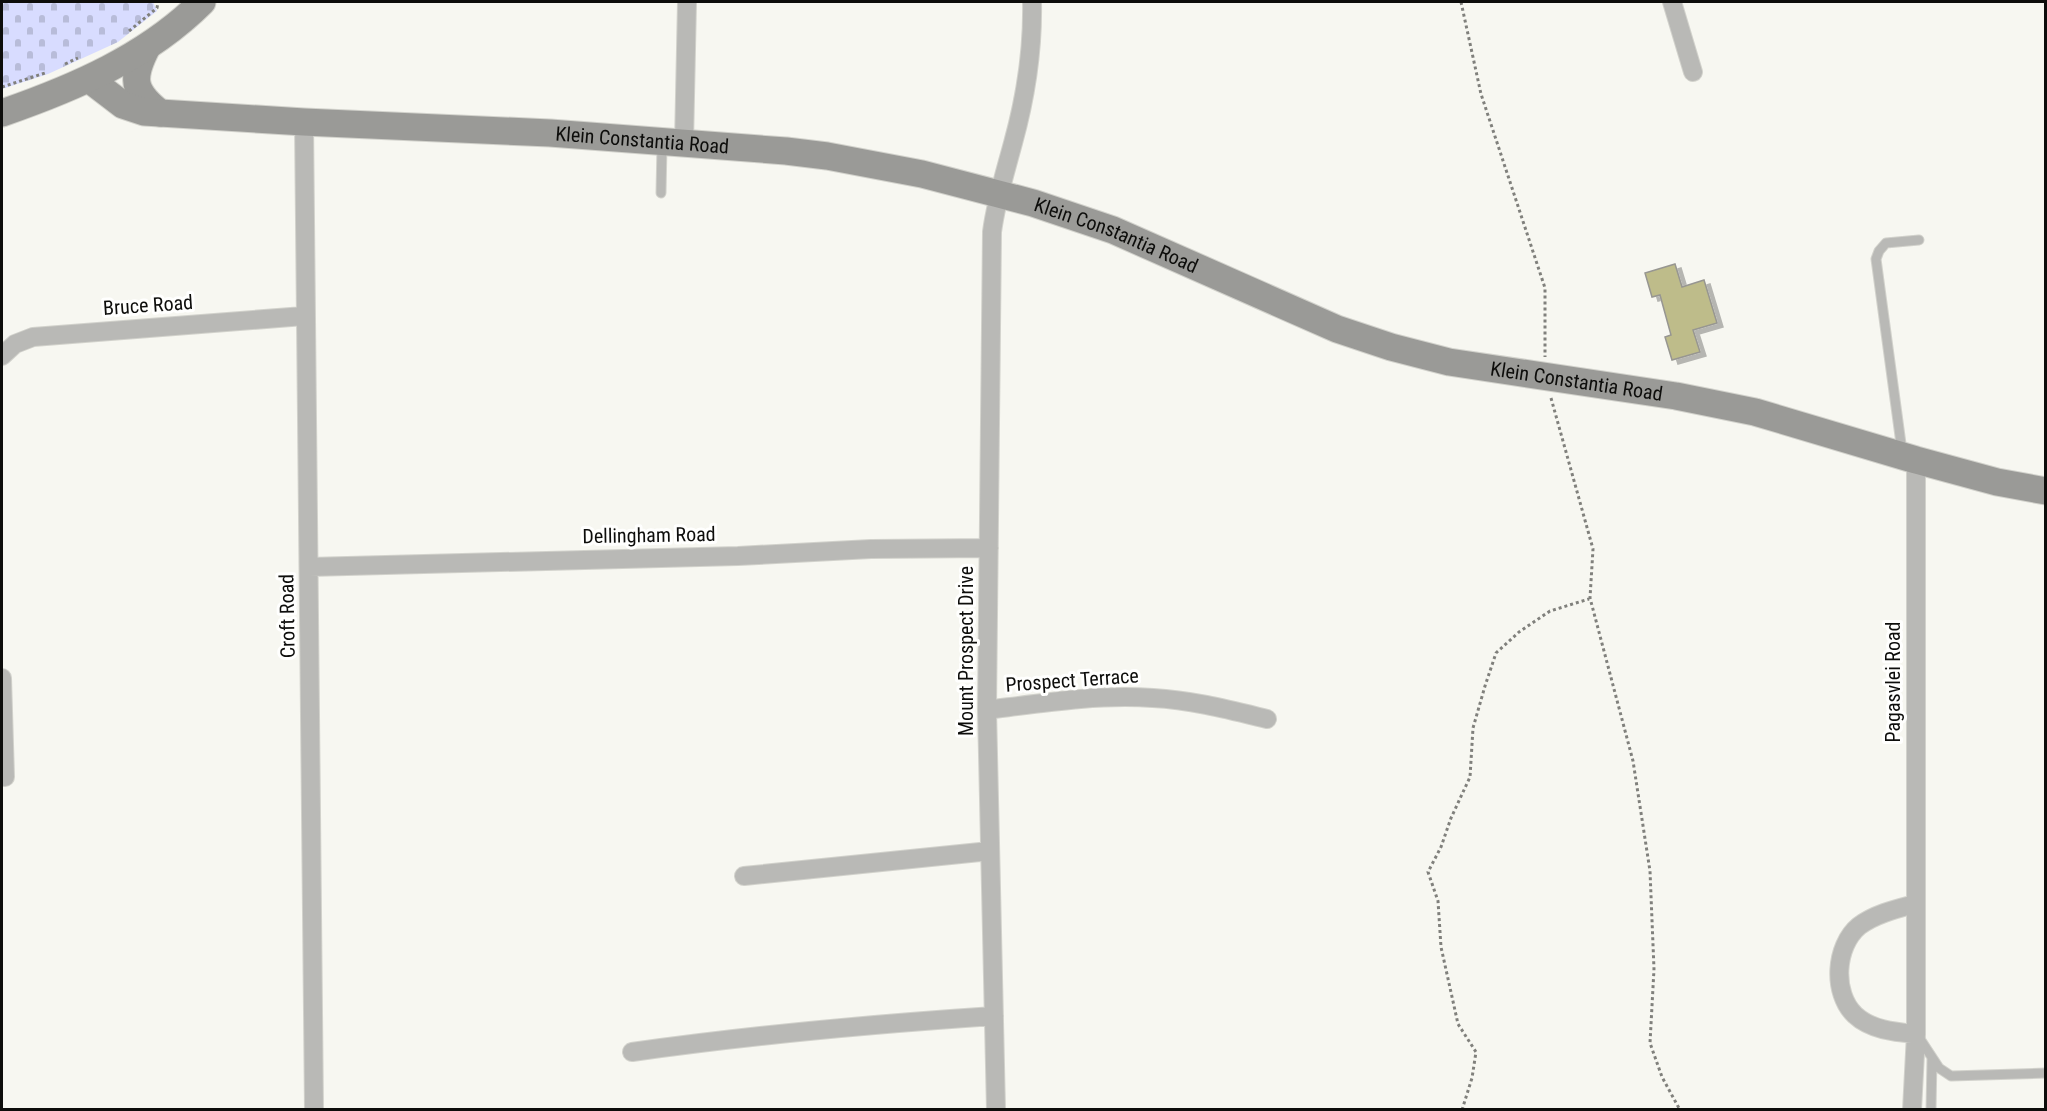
<svg xmlns="http://www.w3.org/2000/svg" width="2047" height="1111" font-family="'Roboto Condensed',sans-serif">
<style>
.cemetery{fill:url(#cemetery-stones)}
.building{fill:#bebc8a;stroke:#979691;stroke-width:1.5;filter:url(#shadow)}
.lines{fill:none;stroke-linecap:round;stroke-linejoin:round}
.lane-casing{stroke:#d2d2cc;stroke-width:11}
.street-casing{stroke:#d2d2cc;stroke-width:20}
.secondary-casing{stroke:#d2d2cc;stroke-width:29}
.path{stroke:#80807c;stroke-width:3;stroke-dasharray:3 3;stroke-linecap:butt}
.lane{stroke:#b9b9b6;stroke-width:9}
.street{stroke:#b9b9b6;stroke-width:18}
.secondary{stroke:#9a9a97;stroke-width:27}
.labels{text-anchor:middle;dominant-baseline:central;stroke-width:6;stroke-linejoin:round;paint-order:stroke}
.street-label{font-size:20px;fill:#0d0d0b;stroke:#fffffe}
</style>
<defs>
<pattern id="cemetery-stones" width="16" height="16" patternUnits="userSpaceOnUse" patternTransform="scale(1.5)"><rect width="16" height="16" fill="#d8dcff"/><path d="M2 7V4a2 2 0 0 1 4 0v3zM10 15v-3a2 2 0 0 1 4 0v3z" fill="#b8bcd9"/></pattern>
<filter id="shadow"><feDropShadow dx="6" dy="4" stdDeviation="0" flood-color="#0004"/></filter>
</defs>
<rect width="100%" height="100%" fill="#f7f7f1"/>
<!-- cemetery -->
<path class="cemetery" d="M2,2H153L157,11L118,42L48,74L2,89Z"/>
<!-- building -->
<path class="building" d="M1675,264L1682,287L1704,280L1717,323L1693,330L1700,352L1672,360L1665,337L1671,335L1660,295L1652,297L1645,273Z"/>
<g class="lines">
<defs>
<path id="lane" d="M661,193L662,145
M1902,451L1876,259L1879,251L1886,243L1919,240
M1918,1036L1939,1068L1951,1076L2046,1073
M1931,1110L1932,1058"/>
<path id="street" d="M1672,2L1693,72
M304,122L314,1110
M684,143L687,2
M2,356L15,344L33,337L304,316
M309,567L738,556L871,549L989,548
M2,678L5,777
M987,710C1042,703 1098,694 1153,698C1192,700 1230,710 1267,719
M744,876L990,851
M1915,904C1896,909 1875,914 1859,926C1835,946 1832,993 1855,1015C1871,1030 1895,1032 1916,1034
M632,1052C752,1035 873,1024 994,1016
M996,1110L987,710L992,232C996,201 1005,173 1013,143C1026,96 1033,49 1032,2
M1912,1110L1916,1034V460"/>
<g id="secondary">
<path d="M147,47C131,78 132,91 160,113"/>
<path id="s1" d="M89,79L123,105L144,112L304,122L550,133L786,151L827,156L922,174L1033,203L1113,230L1337,329L1391,347L1449,362L1676,396L1755,412L1916,460L1997,482L2046,491"/>
<path d="M2,113C74,88 147,57 202,2"/>
</g>
</defs>
<!-- lane casing -->
<use href="#lane" class="lane-casing"/>
<!-- street casing -->
<use href="#street" class="street-casing"/>
<!-- secondary casing -->
<use href="#secondary" class="secondary-casing"/>
<!-- path -->
<path class="path" d="M1461,2L1481,94L1545,288V357
M129,31L157,8L158,2
M65,64L78,58
M2,87L45,73
M1551,398L1593,549L1590,598L1633,761L1650,871L1654,969L1650,1043L1662,1077L1680,1110
M1462,1110L1472,1078L1476,1052L1458,1024L1441,947L1438,901L1428,872L1441,847L1451,818L1470,777L1473,728L1485,686L1496,653L1519,632L1550,611L1589,599"/>
<!-- lane -->
<use href="#lane" class="lane"/>
<!-- street -->
<use href="#street" class="street"/>
<!-- secondary -->
<use href="#secondary" class="secondary"/>
</g>
<g class="labels">
<!-- street labels -->
<g class="street-label">
<text stroke="none"><textPath href="#s1" startOffset="564">Klein Constantia Road</textPath></text>
<text stroke="none"><textPath href="#s1" startOffset="1050">Klein Constantia Road</textPath></text>
<text transform="translate(148 305) rotate(-4)">Bruce Road</text>
<text stroke="none"><textPath href="#s1" startOffset="1536">Klein Constantia Road</textPath></text>
<text transform="translate(649 535) rotate(-1)">Dellingham Road</text>
<text transform="translate(287 616) rotate(-91)">Croft Road</text>
<text transform="translate(966 651) rotate(-90)">Mount Prospect Drive</text>
<text transform="translate(1072 680) rotate(-4)">Prospect Terrace</text>
<text transform="translate(1893 682) rotate(-90)">Pagasvlei Road</text>
</g>
</g>
<!-- border -->
<rect width="2047" height="1111" fill="none" stroke="#0d0d0b" stroke-width="6"/>
</svg>
